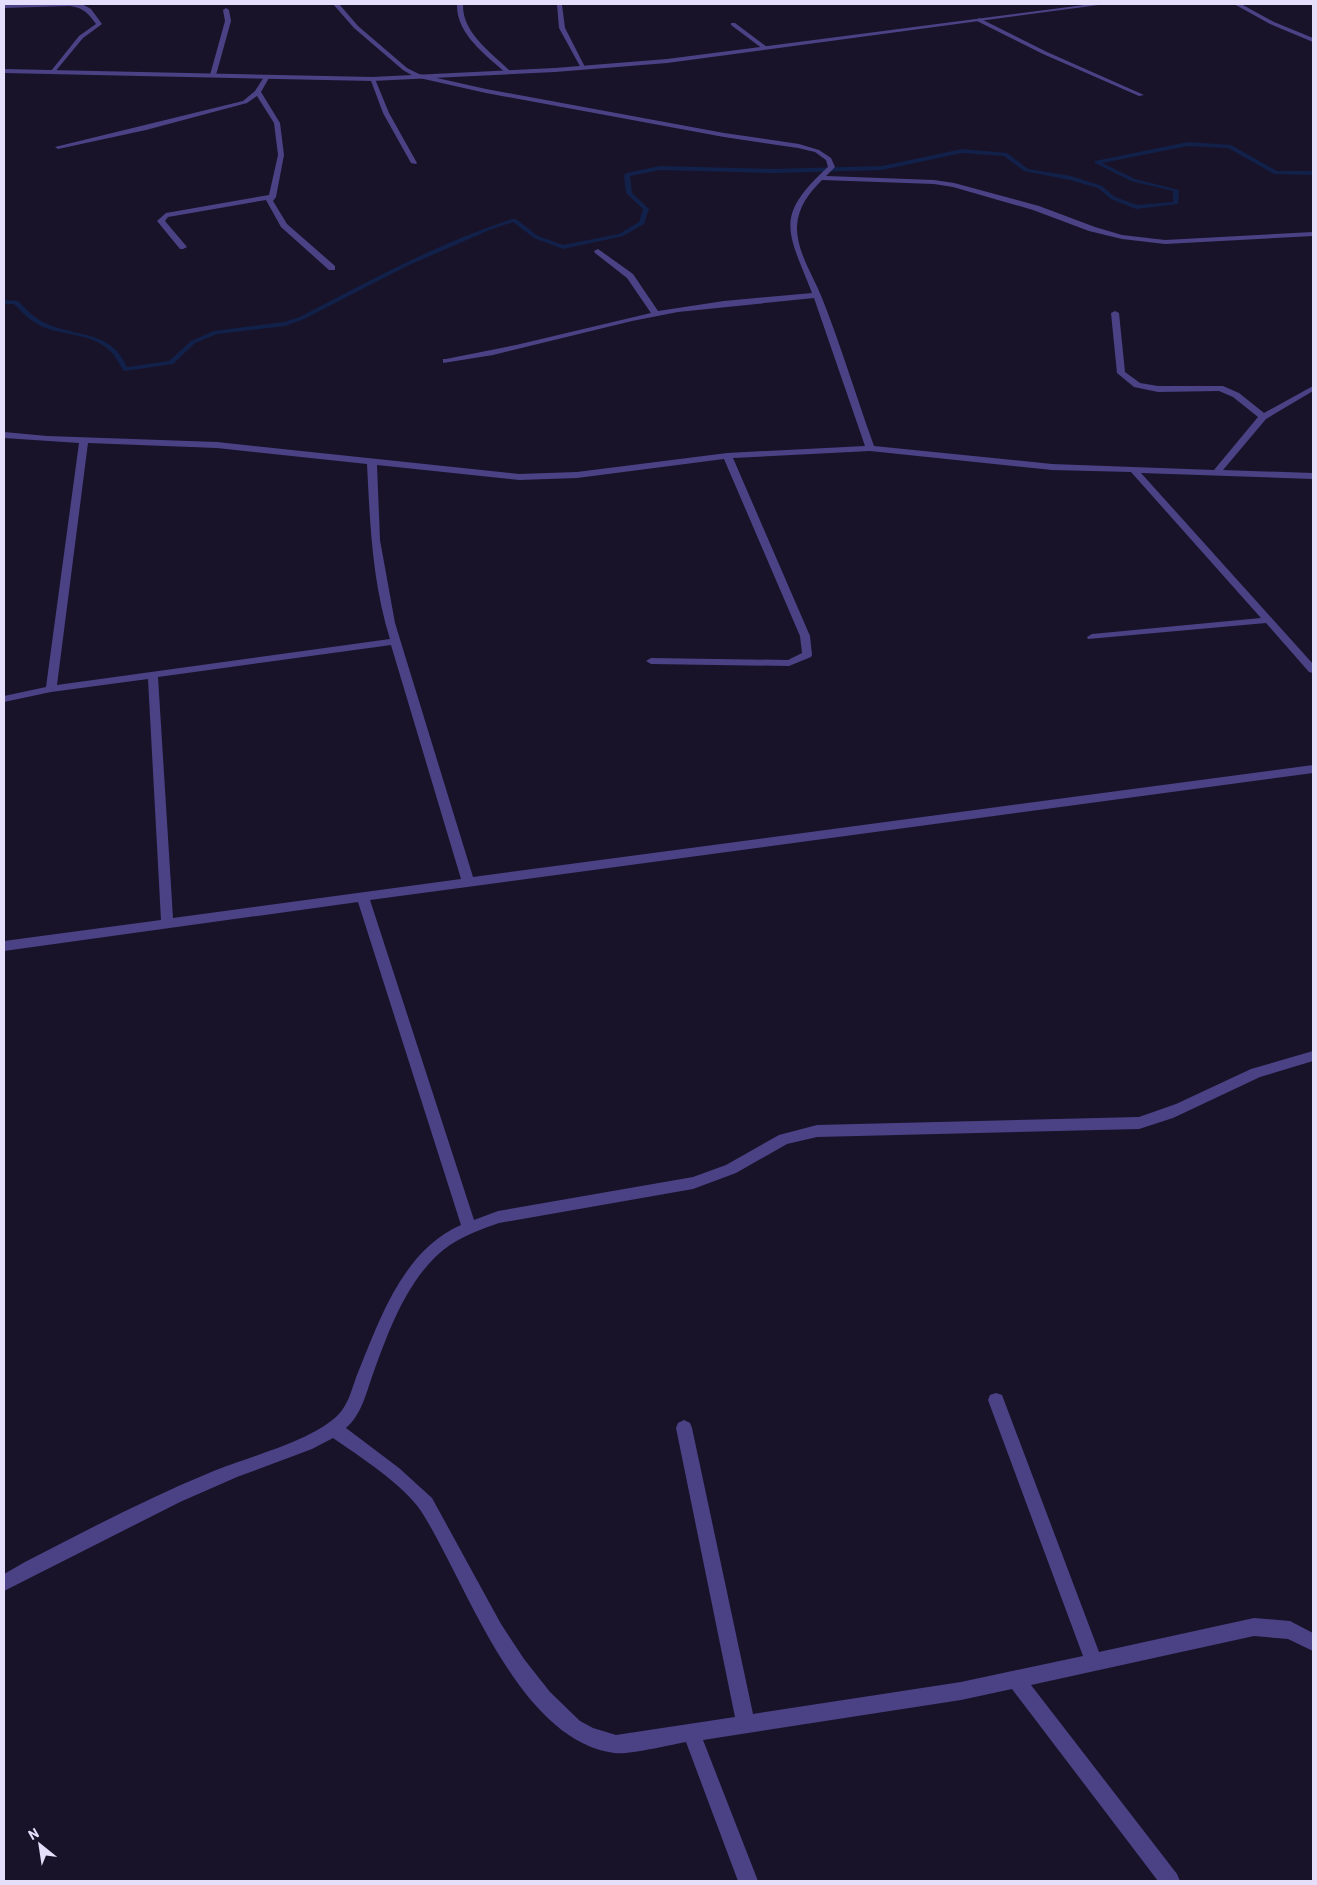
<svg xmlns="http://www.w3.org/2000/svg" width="1317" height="1885" font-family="Barlow,sans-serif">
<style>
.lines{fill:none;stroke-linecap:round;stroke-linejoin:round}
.stream{fill:#12214a;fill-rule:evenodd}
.service{fill:#4b4285;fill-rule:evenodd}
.minor{fill:#4b4285;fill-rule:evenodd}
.tertiary{fill:#4b4285;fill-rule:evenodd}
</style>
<rect width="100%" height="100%" fill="#19132a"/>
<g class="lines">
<!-- stream -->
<path class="stream" d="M1188,142L1231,145L1277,171H1313V175L1274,174L1228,148L1188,146L1102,163L1135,179L1179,190L1178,204L1136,209L1111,199L1098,188L1070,180L1024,171L1004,156L962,153L882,170L775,173L660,170L630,176L632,193L649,209L644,224L623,236L563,249L534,238L513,222L492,229L407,266L304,319L285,326L217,334L195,343L173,364L125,371L123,370C119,364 116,356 110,351C92,333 63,336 41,326C30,321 22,312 14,304H4V300L18,301C26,309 34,318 45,323C77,338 110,329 127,367L169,361L191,341L214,331L284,322L300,317C369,281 438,243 512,219H516L538,236L563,245L619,234L639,222L643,209L626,193L624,175L627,173L660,166L775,169L882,166L962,149L1007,153L1028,169L1071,176L1102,186L1115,197L1137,205L1173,202V191L1131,181L1095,163V161Z"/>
<!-- service -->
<path class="service" d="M731,23H735L767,47V49H763L731,25Z"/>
<!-- minor -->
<path class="minor" d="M4,4H82L91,9L102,24L83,38L54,73L51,71L79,36L96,24C88,13 84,8 70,6L4,8Z
M333,4H339L358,26L407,68L419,74L486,89L724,133L799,144L819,150L831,158L835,167L826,176L934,180L954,183L1039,206L1095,227L1122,235L1165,240L1313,232V236L1165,244L1122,239L1089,231L1033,210L953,187L934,184L822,180C809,193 798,207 797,226C796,251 813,275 822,298C841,346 856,396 874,446L1052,464L1214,470L1258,417L1233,397L1219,391L1158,392L1134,387L1117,373L1111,313L1115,311L1119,313L1125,372L1140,383L1158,386H1223L1239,393L1264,413L1313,386V391L1266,419L1223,470L1313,473V479L1141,473L1313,664V673L1309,672L1266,623L1088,639L1087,637L1092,634L1261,618L1131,472L1052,470L870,451L733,458L810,636L812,655L811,657L789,666L651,664L646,661L651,658L788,660L802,653L800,636L724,459L577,478L519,480L377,465L380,540L395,623L473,877L1313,765V773L370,900L474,1220L498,1211L693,1177L726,1165L779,1135L817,1125L1139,1117L1176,1104L1251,1069L1313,1051V1061L1260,1077L1173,1118L1139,1129L817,1137L787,1144L736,1173L693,1189L499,1223C482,1229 465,1235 450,1245C409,1273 389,1330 373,1374C366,1393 362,1414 346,1428L399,1468L432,1498L501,1624L524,1659L550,1692L580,1721L593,1728L616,1735L735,1717L676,1428L678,1423L684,1420L690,1423L692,1428L753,1714L961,1682L1083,1656L988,1400L990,1395L996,1393L1002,1395L1099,1652L1254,1618L1290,1621L1313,1633V1651L1288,1639L1254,1636L1031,1685L1177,1874L1180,1881H1158L1012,1689L961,1700L703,1740L758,1881H738L686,1742C670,1745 628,1755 614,1753C517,1739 467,1583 421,1511C404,1485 359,1456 333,1438L312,1449L237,1477L180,1502L4,1591V1574L25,1562C85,1531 146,1499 209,1473C246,1457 307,1443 336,1417C350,1404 352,1386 359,1370C381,1316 404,1250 461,1225L358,902L4,951V941L161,920L148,679L51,692L4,702V696L46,687L79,443L4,438V432L47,436L217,442L519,474L577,472L727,453L865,446L814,298L678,312L632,321L493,355L443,363V359H446L516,345L651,313L627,278L595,253L594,251L598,249L633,274L658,311L724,301L812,293C788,231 773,217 828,167L826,160L815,152L798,148L724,137L486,93L415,77L403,70L354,28ZM88,443L217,448L367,464C370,523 372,581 390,639L57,685ZM391,645L461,879L173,918L158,677Z
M457,4H463C462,33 491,52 510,71V73H506C486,55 456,34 457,4Z
M557,4L562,5L565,28L586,69L581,68L559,28Z
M1234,4H1241L1274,22L1313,38V42L1270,24Z
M226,8L229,10L231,21L216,75L213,77L210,75L225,21L223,10Z
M979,18L1047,52L1144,95L1139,96L1043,54L977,21Z
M264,77L269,78L261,92L280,123L284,155L276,197L273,201L287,224L335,266V270H329L281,227L266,200L168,217L165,221L187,247L183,249H180L157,221L166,213L269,195L278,155L274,123L257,96L247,103L146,130L58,149L55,147L243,101L255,91Z
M370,78L375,79L389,113L417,163L416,164L411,163L383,113Z"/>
<!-- tertiary -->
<path class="tertiary" d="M1092,4H1106L667,63L555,72L372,81L4,73V69L372,77L555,68L667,59Z"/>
</g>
<!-- border -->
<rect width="1317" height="1885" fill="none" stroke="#e5dffc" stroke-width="10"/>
<!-- north arrow -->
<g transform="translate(40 1845) rotate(330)" stroke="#19132a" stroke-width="4" paint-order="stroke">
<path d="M0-4L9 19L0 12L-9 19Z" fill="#e5dffc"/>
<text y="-8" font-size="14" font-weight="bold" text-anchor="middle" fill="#e5dffc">N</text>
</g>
</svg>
